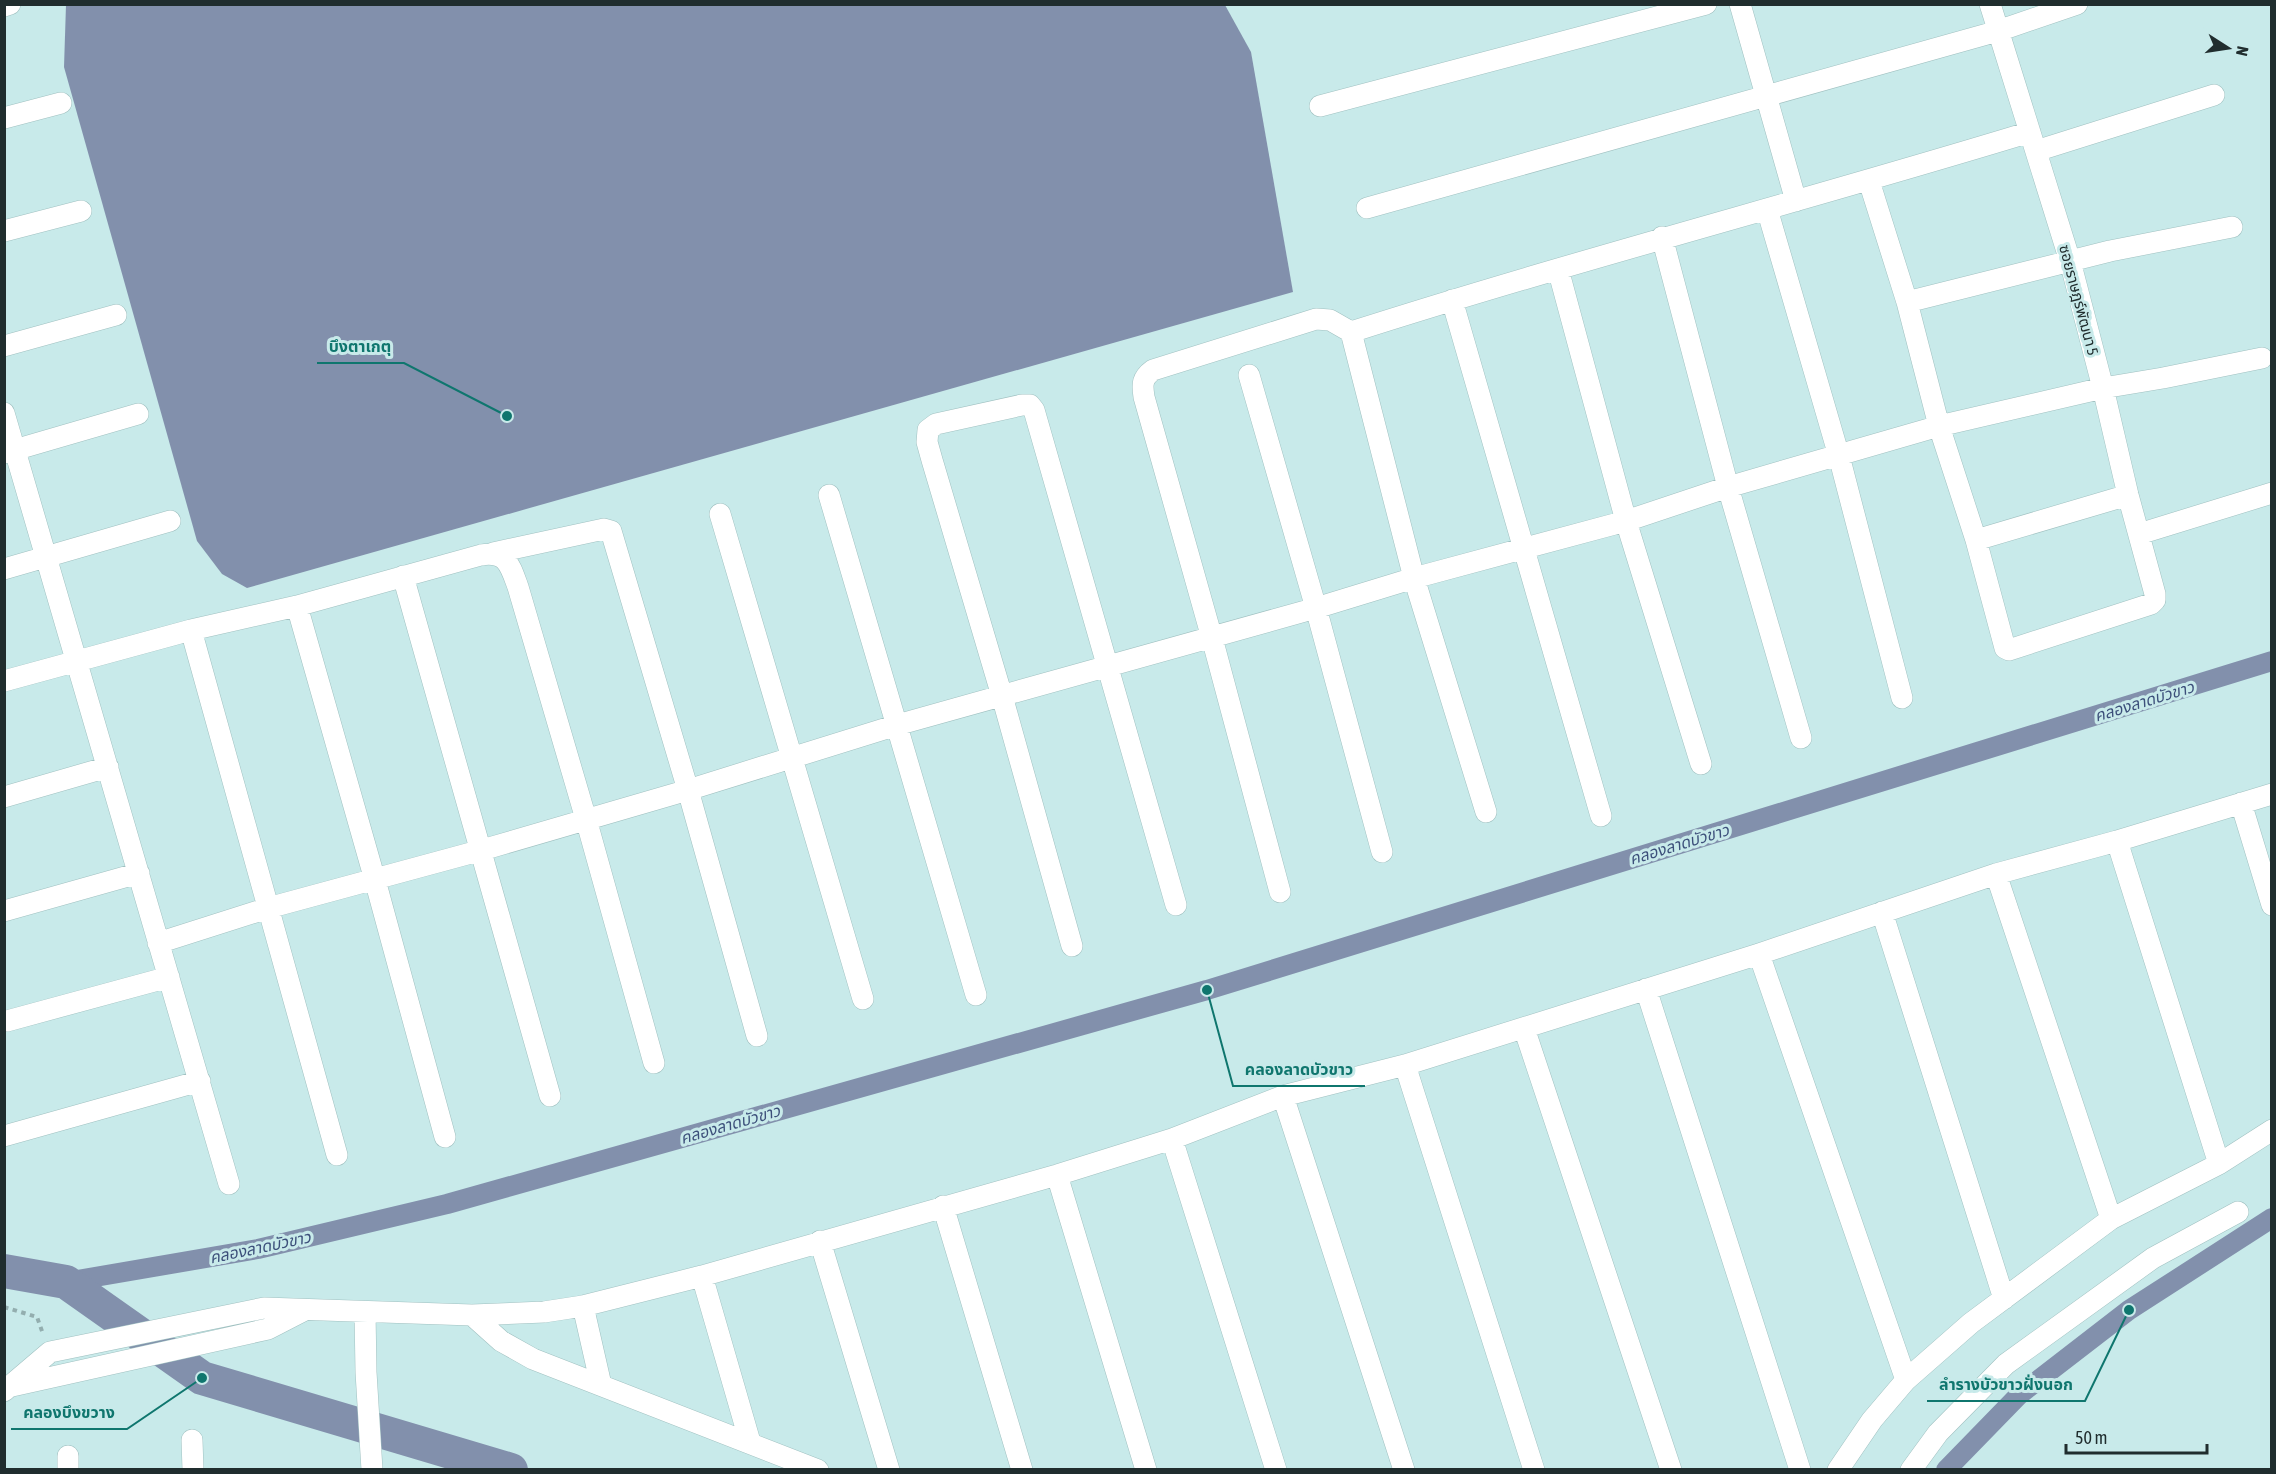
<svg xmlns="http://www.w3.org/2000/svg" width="2276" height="1474" font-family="'Asap Condensed','Noto Sans Thai',sans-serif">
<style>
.water{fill:#8290ac}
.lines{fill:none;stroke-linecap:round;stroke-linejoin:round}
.canal{stroke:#8290ac;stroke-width:20}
.river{stroke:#8290ac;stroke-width:34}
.minor-casing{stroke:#a0c1c1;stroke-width:22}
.path{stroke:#93aeaf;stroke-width:4;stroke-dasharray:4.5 4.5;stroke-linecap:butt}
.minor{stroke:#fff;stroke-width:21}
.labels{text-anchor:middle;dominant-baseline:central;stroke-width:6;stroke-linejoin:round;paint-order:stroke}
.street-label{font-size:15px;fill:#202d2e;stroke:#c8eaea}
.water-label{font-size:16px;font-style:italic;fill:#3c4f7a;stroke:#c8eaea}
.leader{fill:none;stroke:#0f766e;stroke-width:2}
.callout-dot{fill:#0f766e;stroke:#c8eaea;stroke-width:2}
.callout-label{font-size:16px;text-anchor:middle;font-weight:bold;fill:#0f766e;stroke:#c8eaea;stroke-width:6;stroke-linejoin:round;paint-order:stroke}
</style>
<rect width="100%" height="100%" fill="#c8eaea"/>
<!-- water -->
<path class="water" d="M66,5H1225L1251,52L1293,292L247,588L222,574L197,541L64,67Z"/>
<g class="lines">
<!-- canal -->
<path class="canal" d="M66,1282L258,1249L447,1204L1207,990L2272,661
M1946,1470L2019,1395L2129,1310L2272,1218"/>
<!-- river -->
<path class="river" d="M4,1271L66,1282L202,1378L511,1470"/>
<defs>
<path id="minor" d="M1740,4L1796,201
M4,6L10,4
M1320,106L1706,4
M4,118L61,103
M2036,151L2214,95
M1869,181L1907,302L1939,426L1976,540L2005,648L2009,650L2151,604L2155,600V594L2128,495L2103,388L2070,261L1990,4
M1367,208L1998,31L2077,4
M1767,209L1839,456L1902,698
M4,231L81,211
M1662,237L1728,487L1801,738
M1558,269L1626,521L1701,764
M1452,300L1601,816
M1907,302L2110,251L2232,227
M1351,332C1576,260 1804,201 2030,132
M4,346L116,315
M1249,375L1316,608L1382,852
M4,413L229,1184
M4,453L138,414
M829,495L976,995
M720,514L863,999
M2139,534L2272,493
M1976,540L2128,495
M493,553L604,529L611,531L688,790L757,1036
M4,569L170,521
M403,576L550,1096
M297,606L375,880L445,1137
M191,630L337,1155
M4,681L191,630L297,606L481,555C507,551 510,565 518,587L586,819L654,1063
M4,797L108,767
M2241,803L2272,905
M2117,841L2219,1164
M1996,874L2111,1219
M1280,892L1212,638L1144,397C1142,384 1142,378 1153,370L1316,319L1330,320L1351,332L1414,578L1486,812
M4,911L139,873
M1882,912L2004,1299
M158,943L268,908L482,850L688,790L897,725L1316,608L1414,578L1626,521L1728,487L1939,426L2103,388L2163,378L2262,358
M1072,946L1002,696L932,460L927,442L928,430L936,424L1022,405H1030L1034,410L1176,905
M1759,954L1906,1380
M1646,989L1800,1470
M7,1021L169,977
M1524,1028L1671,1470
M1405,1065L1534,1470
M1283,1096L1404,1470
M4,1136L200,1081
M1172,1139L1276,1470
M1057,1175L1146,1470
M943,1206L1022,1470
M820,1241L889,1470
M702,1276L750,1442
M583,1306L601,1385
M365,1312L366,1372L372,1470
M472,1315L501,1341L533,1359L818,1470
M12,1386L268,1329L303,1311
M4,1391L50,1352L264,1308L472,1315L544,1312L583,1306L702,1276L1057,1175L1172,1139L1283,1096L1405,1065L1759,954L1996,874L2117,841L2272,794
M192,1440L193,1470
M68,1456V1470
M1838,1470L1872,1420L1906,1380L1971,1323L2111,1219L2219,1164L2272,1130
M1911,1470L1938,1433L2006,1364L2153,1258L2238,1212"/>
</defs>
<!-- minor casing -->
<use href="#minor" class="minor-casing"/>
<!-- path -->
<path class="path" d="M4,1307L37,1317L43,1334"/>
<!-- minor -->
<use href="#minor" class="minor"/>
</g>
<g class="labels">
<!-- street labels -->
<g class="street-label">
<text transform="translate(2079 300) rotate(75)">ซอยราษฎร์พัฒนา 5</text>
</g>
<!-- water labels -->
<g class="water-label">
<text transform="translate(2144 701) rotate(-17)">คลองลาดบัวขาว</text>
<text transform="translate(1679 844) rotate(-17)">คลองลาดบัวขาว</text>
<text transform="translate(730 1124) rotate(-16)">คลองลาดบัวขาว</text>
<text transform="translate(260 1247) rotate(-12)">คลองลาดบัวขาว</text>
</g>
</g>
<!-- callouts -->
<path class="leader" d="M507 416L404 363H317M1207 990L1233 1086H1365M2129 1310L2085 1401H1927M202 1378L127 1429H11"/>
<g class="callout-dot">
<circle cx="507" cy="416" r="6"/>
<circle cx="1207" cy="990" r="6"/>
<circle cx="2129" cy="1310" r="6"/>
<circle cx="202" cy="1378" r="6"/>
</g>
<g class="callout-label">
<text x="360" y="352">บึงตาเกตุ</text>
<text x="1299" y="1075">คลองลาดบัวขาว</text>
<text x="2006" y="1390">ลำรางบัวขาวฝั่งนอก</text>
<text x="69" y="1418">คลองบึงขวาง</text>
</g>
<!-- border -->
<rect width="2276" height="1474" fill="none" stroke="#202d2e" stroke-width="12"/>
<!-- north arrow -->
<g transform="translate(2228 48) rotate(102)" stroke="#c8eaea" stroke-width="4.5" paint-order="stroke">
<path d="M0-4.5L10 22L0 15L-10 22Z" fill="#202d2e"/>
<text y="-9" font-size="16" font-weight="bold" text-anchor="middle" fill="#202d2e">N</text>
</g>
<!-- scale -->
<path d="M2066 1444v9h141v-9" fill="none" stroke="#202d2e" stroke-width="3"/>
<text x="2075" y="1444" font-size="18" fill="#202d2e" stroke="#c8eaea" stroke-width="4.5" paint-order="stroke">50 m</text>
</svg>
